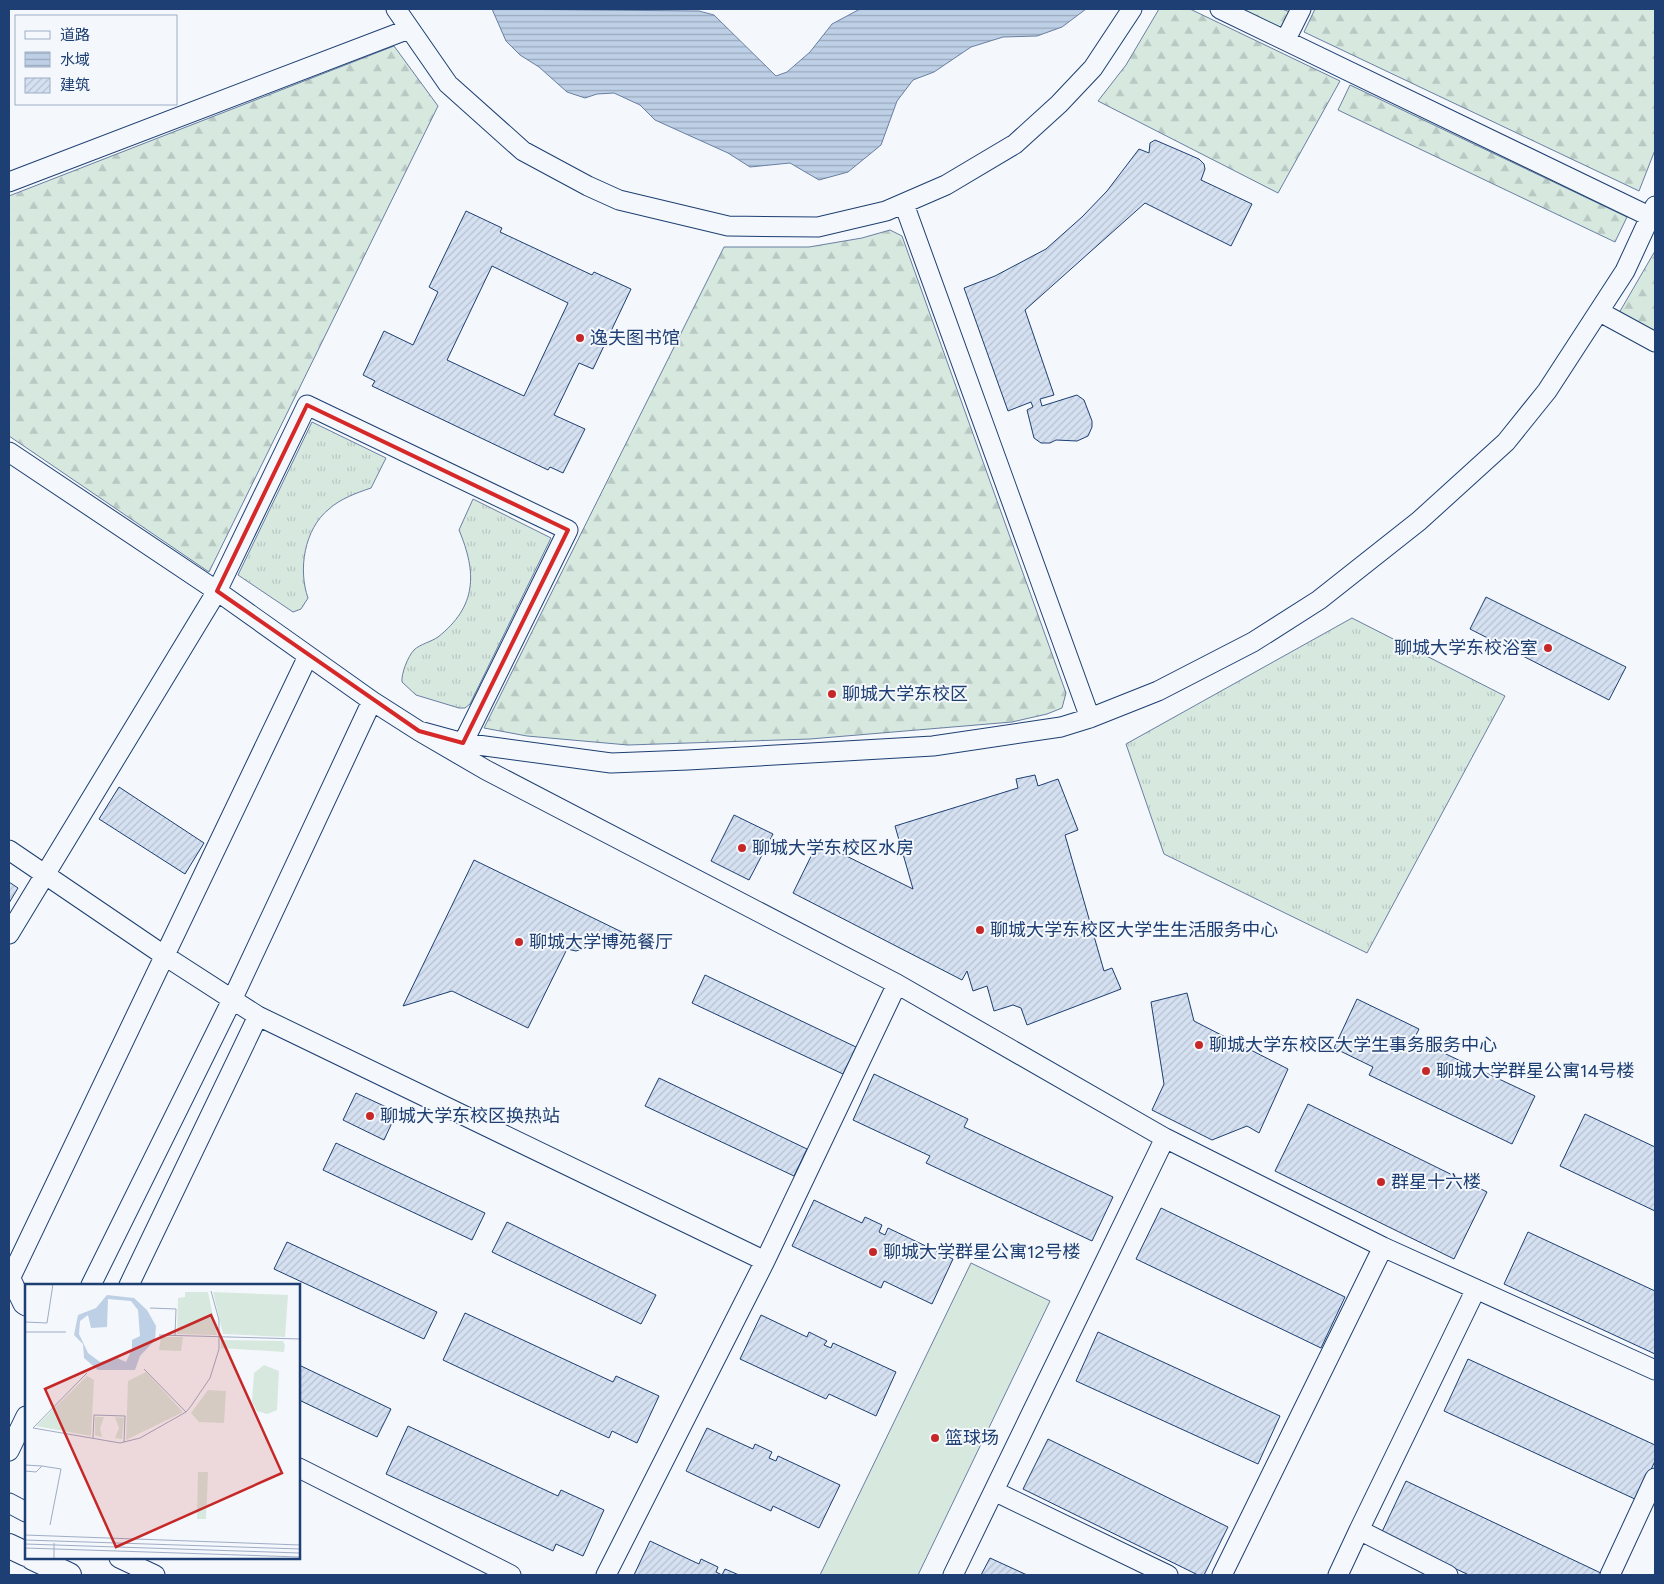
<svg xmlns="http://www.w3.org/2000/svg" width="1664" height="1584" font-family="Figtree,'Noto Sans SC',sans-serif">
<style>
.grass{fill:url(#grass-tufts);stroke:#687fa3}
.forest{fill:url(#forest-firs);stroke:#687fa3}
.pitch{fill:#d7e8df;stroke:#687fa3}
.water{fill:url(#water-rules);stroke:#687fa3}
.building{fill:url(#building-hatch);stroke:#1d3f73;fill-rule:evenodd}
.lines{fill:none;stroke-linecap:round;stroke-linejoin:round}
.minor-casing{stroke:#1d3f73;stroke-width:21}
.major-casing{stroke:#1d3f73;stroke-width:26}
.minor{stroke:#f4f7fb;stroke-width:19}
.major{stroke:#f4f7fb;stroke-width:24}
.marked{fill:none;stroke:#d62828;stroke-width:4;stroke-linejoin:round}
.poi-dot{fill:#c62828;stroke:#f4f7fb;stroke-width:2}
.labels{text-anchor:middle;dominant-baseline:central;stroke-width:4;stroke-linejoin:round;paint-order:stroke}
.poi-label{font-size:18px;fill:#1d3f73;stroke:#f4f7fb;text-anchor:start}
.inset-road{fill:none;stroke:#9eadc5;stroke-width:1}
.view{fill:#c62828;fill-opacity:0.15;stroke:#c62828;stroke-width:2.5}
.inset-edge{fill:none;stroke:#1d3f73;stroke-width:2.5}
</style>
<defs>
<pattern id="grass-tufts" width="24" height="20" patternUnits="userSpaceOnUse" patternTransform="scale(1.25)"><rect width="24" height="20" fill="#d7e8df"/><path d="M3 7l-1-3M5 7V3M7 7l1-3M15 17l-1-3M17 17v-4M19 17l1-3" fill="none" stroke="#b8c8c3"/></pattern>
<pattern id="forest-firs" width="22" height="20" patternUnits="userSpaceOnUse" patternTransform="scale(1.25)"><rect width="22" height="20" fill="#d7e8df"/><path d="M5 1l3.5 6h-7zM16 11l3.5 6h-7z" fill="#b8c8c3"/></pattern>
<pattern id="water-rules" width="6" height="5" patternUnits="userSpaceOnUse" patternTransform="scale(1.25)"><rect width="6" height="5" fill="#bed0e5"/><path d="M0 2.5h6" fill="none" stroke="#9aaabe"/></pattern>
<pattern id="building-hatch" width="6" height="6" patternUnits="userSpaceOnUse" patternTransform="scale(1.25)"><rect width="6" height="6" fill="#d5e0f0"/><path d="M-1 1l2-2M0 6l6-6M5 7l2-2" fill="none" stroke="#b6c1d1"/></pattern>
</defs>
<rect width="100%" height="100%" fill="#f4f7fb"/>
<!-- grass -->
<path class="grass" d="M312,422L386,458L371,488C356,493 340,499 329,509C304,529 298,570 308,598L301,609L293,612L238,575Z
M473,499L551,538L470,704L465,708H459L416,695L402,682C401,674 408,656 414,650C420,644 431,642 438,637C477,606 477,573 459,530Z
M1352,618L1505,696L1367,953L1164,854L1126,744Z"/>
<!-- forest -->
<path class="forest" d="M1159,9H1190L1340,81L1278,193L1098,101L1126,65Z
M1236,9H1282L1290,12L1282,30Z
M1315,9H1655V150L1639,191L1304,32Z
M394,46L438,106L209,572L9,436V196Z
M1350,85L1627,217L1615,242L1338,110Z
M890,230L902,236L1066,693L1062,708L1047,714L1012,722L810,739L628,745L527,736L484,728L724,247H809L862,238Z
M1655,251V332L1619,313Z"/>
<!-- pitch -->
<path class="pitch" d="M971,1263L1050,1301L918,1575H820Z"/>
<!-- water -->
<path class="water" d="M492,9L699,11L714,15L776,76L787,72L810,52L832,24L860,9H1086L1062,27L1037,36L1003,37L971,47L934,72L913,80L897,101L881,145L848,172L819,180L790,163L750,167L728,153L655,120L640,105L614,93L597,94L585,98L567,92L539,67L520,55L506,41Z"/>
<!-- building -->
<path class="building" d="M1155,140L1199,159L1204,164L1205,169L1201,180L1252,204L1231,246L1145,203L1025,310L1054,395L1040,399L1042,406L1077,395L1084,400L1092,421V427L1088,436L1077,441L1056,440L1050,443H1041L1034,438L1027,410L1033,407L1031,402L1008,411L964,288L995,276L1046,249L1082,217L1107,191L1139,149L1149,153L1150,143Z
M466,211L502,228L500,232L592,275L594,272L631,289L593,369L579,363L554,415L585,429L563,473L550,467L548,470L372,386L375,381L363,375L384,331L413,345L438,292L429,287ZM492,266L568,303L524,396L447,360Z
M1486,597L1626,667L1609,700L1470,629Z
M1035,775L1038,786L1058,779L1078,830L1065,835L1104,971L1112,968L1121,989L1027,1025L1021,1008L1013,1005L994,1011L987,986L973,991L967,971L962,980L793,893L818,842L913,889L895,826L1018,788L1016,779Z
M119,787L204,843L185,874L99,819Z
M734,815L773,834L749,880L711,861Z
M474,860L626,934L576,951L567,949L528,1028L452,991L403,1006Z
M9,882L18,888L9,903Z
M705,975L856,1047L843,1074L692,1003Z
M1187,993L1194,1021L1288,1069L1259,1133L1247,1126L1212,1140L1152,1110L1164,1084L1151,1002Z
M1357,999L1419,1029L1414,1039L1535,1096L1512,1144L1369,1075L1373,1067L1334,1048Z
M874,1074L968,1119L964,1127L1113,1197L1092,1241L926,1163L930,1156L853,1120Z
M659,1078L807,1149L794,1176L645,1106Z
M356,1093L397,1112L384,1140L343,1120Z
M1308,1104L1487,1192L1454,1259L1275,1171Z
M1585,1114L1655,1147V1211L1560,1166Z
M336,1143L485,1213L472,1240L323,1170Z
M814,1200L862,1223L865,1217L882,1225L879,1232L885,1235L888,1228L953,1259L932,1304L884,1281L881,1288L792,1246Z
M1161,1208L1345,1297L1321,1348L1136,1259Z
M507,1222L656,1295L641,1324L492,1252Z
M1528,1232L1655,1291V1354L1504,1284Z
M287,1242L437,1312L424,1339L274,1269Z
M465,1313L613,1382L616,1376L659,1396L637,1443L612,1431L609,1438L443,1360Z
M761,1315L807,1337L809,1332L827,1341L824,1345L831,1348L833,1343L896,1372L876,1416L829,1394L826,1399L740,1359Z
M1098,1332L1280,1416L1258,1464L1076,1381Z
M1468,1359L1655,1445V1461L1637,1500L1444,1411Z
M299,1365L391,1409L377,1437L299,1400Z
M408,1426L558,1496L561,1490L604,1510L583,1556L556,1544L553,1551L386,1474Z
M707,1428L753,1449L755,1444L772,1452L769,1458L776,1461L778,1456L840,1485L819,1528L773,1506L771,1511L686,1471Z
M1048,1439L1228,1527L1204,1575H1198L1023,1489Z
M1406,1481L1603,1574V1575H1469L1381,1534Z
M650,1541L699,1564L701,1559L718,1567L716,1572L722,1575L725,1569L739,1575H634Z
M990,1558L1027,1575H981Z"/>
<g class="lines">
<defs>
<path id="minor" d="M396,9L448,84L523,151L588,186L619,200L728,226L818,227L886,211L946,185L1015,144L1059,104L1093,68L1132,9
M1220,9L1655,219
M1286,39L1301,9
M9,182L409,29
M904,204L1090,718L1158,691L1253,642L1319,600L1419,521L1506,442L1547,391L1625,271L1655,206
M1600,312L1655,342
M9,452L217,591L372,701L419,731L463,743L611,763L688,760L933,746L1061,727L1090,718
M419,731L486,770L897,984L1165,1138L1383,1247L1655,1370
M9,850L165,956L258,1016L765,1261L897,984
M9,934L217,591L307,405L568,530L463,743
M9,1275L23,1304L26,1306
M9,1281L308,656
M91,1285L232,1000L372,701
M129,1285L258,1016
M9,1451L26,1416
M299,1468L511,1575
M994,1491L1168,1575
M9,1503L26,1512
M1359,1530L1476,1289
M119,1558L155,1575
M606,1575L765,1261
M953,1575L1165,1138
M1222,1575L1383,1247
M1338,1575L1359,1530L1448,1575
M1610,1575L1655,1478"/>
<path id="major" d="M9,1546L26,1554
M33,1558L69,1575"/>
</defs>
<!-- minor casing -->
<use href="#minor" class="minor-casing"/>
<!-- major casing -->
<use href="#major" class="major-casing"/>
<!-- minor -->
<use href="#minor" class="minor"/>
<!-- major -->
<use href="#major" class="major"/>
</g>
<!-- marked area -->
<path class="marked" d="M307,405L568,530L463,743L419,731L217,591Z"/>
<!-- markers -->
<g class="poi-dot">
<circle cx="580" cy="338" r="5"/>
<circle cx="1548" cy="648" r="5"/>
<circle cx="832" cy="694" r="5"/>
<circle cx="742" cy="848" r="5"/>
<circle cx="980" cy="930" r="5"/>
<circle cx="519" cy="942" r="5"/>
<circle cx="1199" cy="1045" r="5"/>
<circle cx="1426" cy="1071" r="5"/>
<circle cx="370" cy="1116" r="5"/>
<circle cx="1381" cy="1182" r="5"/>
<circle cx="873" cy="1252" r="5"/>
<circle cx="935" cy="1438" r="5"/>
</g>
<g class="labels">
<!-- poi labels -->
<g class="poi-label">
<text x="590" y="338">逸夫图书馆</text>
<text x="1538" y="648" text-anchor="end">聊城大学东校浴室</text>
<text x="842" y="694">聊城大学东校区</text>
<text x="752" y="848">聊城大学东校区水房</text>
<text x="990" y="930">聊城大学东校区大学生生活服务中心</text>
<text x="529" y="942">聊城大学博苑餐厅</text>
<text x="1209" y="1045">聊城大学东校区大学生事务服务中心</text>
<text x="1436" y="1071">聊城大学群星公寓14号楼</text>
<text x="380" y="1116">聊城大学东校区换热站</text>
<text x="1391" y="1182">群星十六楼</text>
<text x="883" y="1252">聊城大学群星公寓12号楼</text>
<text x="945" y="1438">篮球场</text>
</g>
</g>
<!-- overview -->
<g transform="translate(25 1284)">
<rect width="275" height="275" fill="#f4f7fb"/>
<path d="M183,106L201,107L199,139L174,138L166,129ZM70,133H79L75,144L77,153L70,151ZM90,133L99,134L97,155L90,154L94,144Z" fill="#d7e8df"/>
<path d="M160,8H183L192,51L152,50L153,14L160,13ZM188,8L263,11L260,53L198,50ZM136,53H158L156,67L134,66ZM196,56L258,57L260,61L259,68L196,64ZM121,88L158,128L101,156L103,97ZM62,92L69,96L66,152L11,142Z" fill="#d7e8df"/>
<path d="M239,81L254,87L252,126L242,130L232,127L227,118L229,89ZM173,188H183L181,235H172Z" fill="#d7e8df"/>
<path d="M82,11L109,14L122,26L131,42L130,56L115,72L110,86H73L59,74L58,60L49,51L53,31L71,24ZM83,15L106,17L113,26L115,52L107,56V65L101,78L92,74L75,78L63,69L54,50L55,37L63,31L66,44L82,43Z" fill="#bed0e5" fill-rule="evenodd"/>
<path class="inset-road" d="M125,24L151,25L150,51M0,38L22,39L28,0M0,48H41M134,51L275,55M119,85L161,128L166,122L185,94L194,65V36L186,7M62,89L8,144L95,159L115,154L161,128M68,154L69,131L100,132L99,158M0,181L17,182M0,187L11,188L17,182L36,185L25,241M0,251L275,261M0,256L275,265M0,260L275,269M0,264L275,273M29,275V259"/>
<path class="view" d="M186,31L257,189L91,263L20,105Z"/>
<rect width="275" height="275" class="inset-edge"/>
</g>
<!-- border -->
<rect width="1664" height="1584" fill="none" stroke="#1d3f73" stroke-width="20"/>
<!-- legend -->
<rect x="15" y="15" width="162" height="90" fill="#f4f7fb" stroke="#9eadc5"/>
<rect x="25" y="31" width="25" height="8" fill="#f4f7fb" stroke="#9eadc5"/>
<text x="60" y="40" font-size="15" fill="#1d3f73">道路</text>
<rect x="25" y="52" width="25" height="15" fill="url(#water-rules)" stroke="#9eadc5"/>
<text x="60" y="65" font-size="15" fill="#1d3f73">水域</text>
<rect x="25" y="78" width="25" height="15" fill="url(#building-hatch)" stroke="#9eadc5"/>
<text x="60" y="90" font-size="15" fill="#1d3f73">建筑</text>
</svg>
